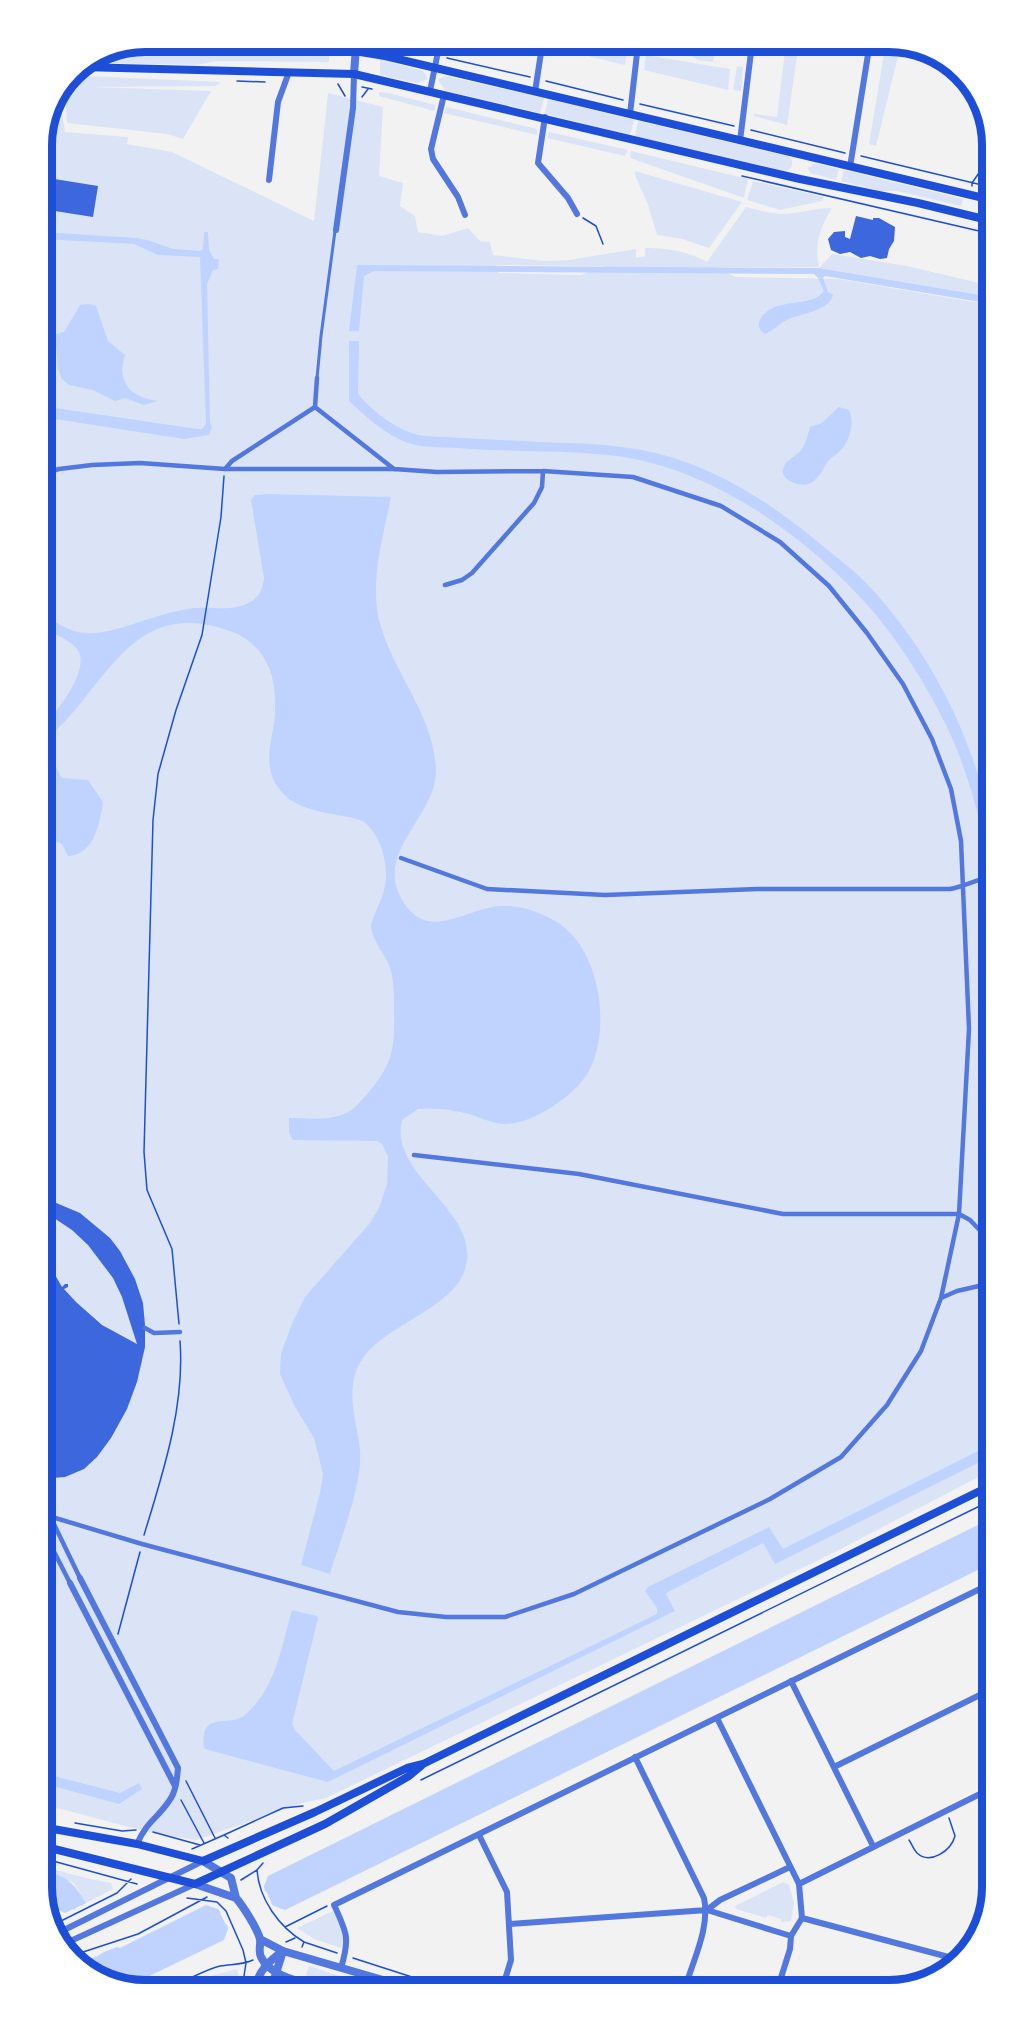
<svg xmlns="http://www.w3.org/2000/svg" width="1034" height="2032" font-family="'IBM Plex Serif',serif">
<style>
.green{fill:#dbe4f7;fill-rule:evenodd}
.water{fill:#bfd3fe}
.pier{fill:#f2f2f2}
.building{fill:#3d67dc}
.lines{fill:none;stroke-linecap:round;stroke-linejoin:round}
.path{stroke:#1d4ed8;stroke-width:1.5}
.service{stroke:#5277de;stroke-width:3}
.pedestrian{stroke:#5277de;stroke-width:4.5}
.minor{stroke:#5277de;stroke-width:6}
.tertiary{stroke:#5277de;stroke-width:8}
.secondary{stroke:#1d4ed8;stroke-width:8}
.rim{fill:none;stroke:#1d4ed8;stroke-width:8}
</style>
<rect width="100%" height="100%" fill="#f2f2f2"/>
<!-- green -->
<path class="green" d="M886,42L901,44L876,146L869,144Z
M786,43H799L787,125L754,116V114L777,117Z
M811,43H859L858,56L821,51Z
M690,44H715L713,62L698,60L689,55Z
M595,45L594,49L598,51L606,46L627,51L625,65L546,46Z
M106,50L329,53V62L217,61L196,65L102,63L96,57Z
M646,55L730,69L728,90L644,70Z
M380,59L423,71L428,79L417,83L380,75Z
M737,66L743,67L741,91L733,90Z
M71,76H88L220,82L216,86L92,87L211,91L183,139L167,134L67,123L65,89Z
M445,76L544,98L540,113L446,91L438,80Z
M379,92L388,93L436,105L434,111L379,96Z
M328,93L383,107L379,176L403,183L400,206L415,216L418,232L442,236L468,228L480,241L490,242L493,255L544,261L569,260L636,249V258L645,256V248C668,248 687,251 707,262L746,207C758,210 771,214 784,214C800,213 815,208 832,208C820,228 814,244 819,267H714L736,277L839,279L992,305V1470L827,1556L326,1798L306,1802L196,1840L152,1833L42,1804V139L60,101L65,132L128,137L127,144L172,152L314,221ZM496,265L604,266H605L581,275L498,273Z
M548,99L634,120L630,135L545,114Z
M447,107L537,129V135L444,113Z
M638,121L788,156L792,160V165L790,169L785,171L635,136Z
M549,132L628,150L625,156L547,138Z
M631,151L748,179L744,198L630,158Z
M815,163L839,169L836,180L810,173L808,168Z
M844,170L963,199L961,206L897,191H880L841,181Z
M635,171L742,202L709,248L682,239L657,235L647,202L636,178Z
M753,181L824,197L822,201L780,210L747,200Z
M832,254L907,266L992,286V297L819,268Z
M42,1867C66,1872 87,1879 111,1883L113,1889L86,1903L74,1883L42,1871Z
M783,1882L789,1885L794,1903L791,1921L781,1922V1919L768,1915L766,1918L736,1909L735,1906Z
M333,1911C339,1922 347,1935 341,1948L314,1939L297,1928Z
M309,1966L377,1988H337L305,1978Z
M237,1969L240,1982L238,1989L189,1988L214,1975Z"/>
<!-- water -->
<path class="water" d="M42,232L136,238L147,240L173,249L200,251L203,249L204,232H208L209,250L214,259H219L218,269L213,270L207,284L210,422L212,427L209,435L184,439L42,417V406L197,429H202L206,424L200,257L158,255L134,244L42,239Z
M357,265L819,268L980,295L992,297V304L825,276L823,278L828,292L833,295C829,312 799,313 785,321C778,325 772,331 765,334C759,330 757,325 761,318C772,301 796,305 813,299C818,298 821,294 824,291L818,278L814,274L374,271L364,276L359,331H349Z
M89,304L96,306L108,341L125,355C116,383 131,397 158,401L144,405L125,398L115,401L93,390L69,385L62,379L58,369L56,346L42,337V331L57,334L64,332L80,305Z
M349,341H359L358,394C374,413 401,434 426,436C463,438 501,440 539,442C578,443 617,444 656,453C720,469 774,505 824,547C839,559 855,571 869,586C930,651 976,741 991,829C993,839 992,850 992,861H990C978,814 967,767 945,723C925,683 900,643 871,609C806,535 707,464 607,455C557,450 507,452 457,448C441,447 423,448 408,443C386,435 366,417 349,401Z
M839,407L849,410C855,422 850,443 839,452C835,456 831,457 828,461C823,469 819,478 811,483C802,488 780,481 783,469C785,459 797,457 802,449C806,443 808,434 810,427L822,423Z
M268,494L391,497C383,537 370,579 379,620C392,672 435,716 436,771C436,818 371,853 404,903C429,942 467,908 500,906C519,905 538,911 555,921C599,946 611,1023 591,1067C583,1084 567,1097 552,1107C538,1116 519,1125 502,1124C490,1123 477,1116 465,1113C450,1109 434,1108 418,1109L402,1120C389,1174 473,1207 467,1260C462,1308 385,1322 361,1361C344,1389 357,1421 360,1450C363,1484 340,1540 330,1574L301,1565L320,1493L323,1474L314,1438L294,1405L280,1374L281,1354L293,1321L305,1297L370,1223L379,1208L387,1184L388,1156L382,1144L377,1141L293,1140L289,1133V1118C306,1118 328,1121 344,1114C354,1110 361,1101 368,1093C394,1063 395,1045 394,1008C394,995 394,983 391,971C387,954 372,943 371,925C374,913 381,902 384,890C390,868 382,835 363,821C334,811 296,815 277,786C262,763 273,739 275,715C275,706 275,696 274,688C271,662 257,642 233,632C132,594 109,684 49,737L57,770L62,778L88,780L103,802C100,823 94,855 68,856L62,844L55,841L42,843V813L51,810C61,795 47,779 45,764C43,750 42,738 42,725C57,714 92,667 77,649C69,639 53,634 42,626V613C54,621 69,632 84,633C110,636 150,616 178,611C184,610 191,608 197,608C215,607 235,612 252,601C260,596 263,587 264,578L251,500L255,495Z
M992,1444V1455L984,1460L775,1564L763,1543L668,1592L666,1594L675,1611L328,1782L205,1749C203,1743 203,1741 204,1735C207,1715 228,1725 242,1717C245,1716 249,1711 252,1708C277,1682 282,1644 292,1610L317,1616L318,1618L292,1724L295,1730L334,1771L657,1614V1608L645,1591L648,1587L769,1527L783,1549Z
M992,1518V1563L285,1910L274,1906L270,1903L227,1924L228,1929L224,1940L137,1982L135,1988L88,1972L81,1965L96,1956L73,1909L65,1913L45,1904L42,1887V1871C65,1874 75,1884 86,1903L81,1906L104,1952L117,1947L120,1948L206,1905L218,1909L221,1913L265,1892L264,1886L268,1876Z
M52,1598L56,1605L42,1656V1626L47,1610L43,1602Z
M42,1773L120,1793L139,1783L142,1789L119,1804L42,1783Z"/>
<!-- pier -->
<path class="pier" d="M266,1891L272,1903L226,1925L220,1913Z
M81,1905L104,1952L96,1957L73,1910Z"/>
<!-- building -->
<path class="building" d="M42,177L98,186L93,217L42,209Z
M856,216L873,220V218H879L895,227L894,241L889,249L887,258L880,259L870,256L861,258L850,252L840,254L831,250L828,239L834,232L845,231V237L850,239Z
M42,1197L80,1213L110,1238L120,1251L135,1279L143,1303L145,1325V1347L137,1382L127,1409L111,1438L97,1457L84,1469L65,1477L52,1478L42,1477V1252L62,1287L65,1284H68V1287L64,1289L76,1302L102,1325L137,1344L122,1297L113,1278L88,1245L72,1230L42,1210Z"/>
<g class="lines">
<!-- path -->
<path class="path" d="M400,47L428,53
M447,58L530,77
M71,76H76
M237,81L265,82
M546,81L623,100
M338,84L345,96
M362,87L372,89
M362,97L368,89
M640,104L734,126
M751,130L845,153
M861,156L982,185
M742,176L992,234
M972,186V183L981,170L985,109
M583,218L596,226L603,244
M179,1324L172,1249L147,1190L144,1152L153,820L158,774L176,710L202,635L221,517L224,476
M980,1480L992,1473
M144,1535C163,1473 185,1406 180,1341
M118,1634L140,1552
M421,1780L992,1500
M186,1781L215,1838
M181,1800L204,1843
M75,1823L122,1831L136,1830
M153,1832L200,1845
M224,1835L283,1808L303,1806
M909,1840C912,1844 913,1849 917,1853C930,1865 951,1851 955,1836L949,1818
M192,1849L224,1835L228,1838
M42,1858L137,1884
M257,1870C259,1899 279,1927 304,1942L302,1947
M241,1880L257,1870L263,1863
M187,1898L217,1902L226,1911L243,1950L246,1963L242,1989
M49,1924L61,1921L117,1893L131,1879
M285,1927L327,1906
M286,1942L295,1938
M304,1942L337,1953
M74,1955L138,1934L207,1897
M353,1958L443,1987
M167,1990C184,1981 202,1971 220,1966C231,1964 243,1965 253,1960"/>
<!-- service -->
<path class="service" d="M317,378L321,336L335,231"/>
<!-- pedestrian -->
<path class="pedestrian" d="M315,407L394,469
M315,407L317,378
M225,469L232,461L315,407
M445,585L462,580L472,573L534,503L542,487L543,471
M401,858L487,889L605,895L757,889H950C965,886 977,879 992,877
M414,1155L579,1174L783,1214H959L970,1220L992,1243
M941,1298L957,1291L992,1283
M145,1328L154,1333L180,1332
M42,1514L142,1544L398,1612L446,1617H505L574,1594L770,1499L841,1457L887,1405L921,1351L941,1298L959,1214L969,1029L961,841L951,789L932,739L903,684L867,633L829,586L780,542L721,506L633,477L543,471L437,472L394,469H225L140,463L92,465L59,469L42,474
M51,1518L80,1578
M42,1528L70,1583"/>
<!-- minor -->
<path class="minor" d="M430,91L439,47
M535,92L542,46
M444,95L431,149L433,159L458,197L465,215
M630,114L638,45
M545,117L538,163L568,198L577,214
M740,141L752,44
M850,167L870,42
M269,180L278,102L289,72
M336,230L353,108L354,74
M80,1578L178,1768C177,1779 176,1792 169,1801C157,1819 147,1821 137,1844
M70,1583L175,1786
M791,1681L873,1846
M717,1718L799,1884L802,1918L791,1936L790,1949L779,1984
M635,1757L704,1898C710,1927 694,1958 686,1985
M834,1767L992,1689
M479,1835L507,1892L511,1960L503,1986
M799,1884L992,1788
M707,1910L720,1900L790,1867
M802,1918L956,1959
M510,1924L707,1910L791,1936
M56,1934L203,1861
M64,1944L195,1884
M341,1968C350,1938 347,1933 334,1905L992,1583"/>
<!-- tertiary -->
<path class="tertiary" d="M354,74L356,47
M203,1861L231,1878L236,1898
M195,1884L236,1898C243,1906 257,1928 260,1939C261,1945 258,1951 261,1957C270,1977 303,1982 322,1988
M260,1939L283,1951L407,1987
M255,1989C258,1971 269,1961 283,1951
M271,1989L283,1951"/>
<!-- secondary -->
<path class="secondary" d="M336,48L385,56L992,200
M80,67L354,74L800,179L918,203L992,221
M992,203L989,199L992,173
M42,1827L137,1844L203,1861L315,1812L407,1768L423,1764L992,1485
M42,1846L195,1884L325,1824L409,1776L421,1766"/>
</g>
<!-- crop -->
<path d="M0 0H1034V2032H0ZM145 52H889A93 93 0 0 1 982 145V1887A93 93 0 0 1 889 1980H145A93 93 0 0 1 52 1887V145A93 93 0 0 1 145 52Z" fill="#fff" fill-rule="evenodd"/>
<path class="rim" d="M145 52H889A93 93 0 0 1 982 145V1887A93 93 0 0 1 889 1980H145A93 93 0 0 1 52 1887V145A93 93 0 0 1 145 52Z"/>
</svg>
